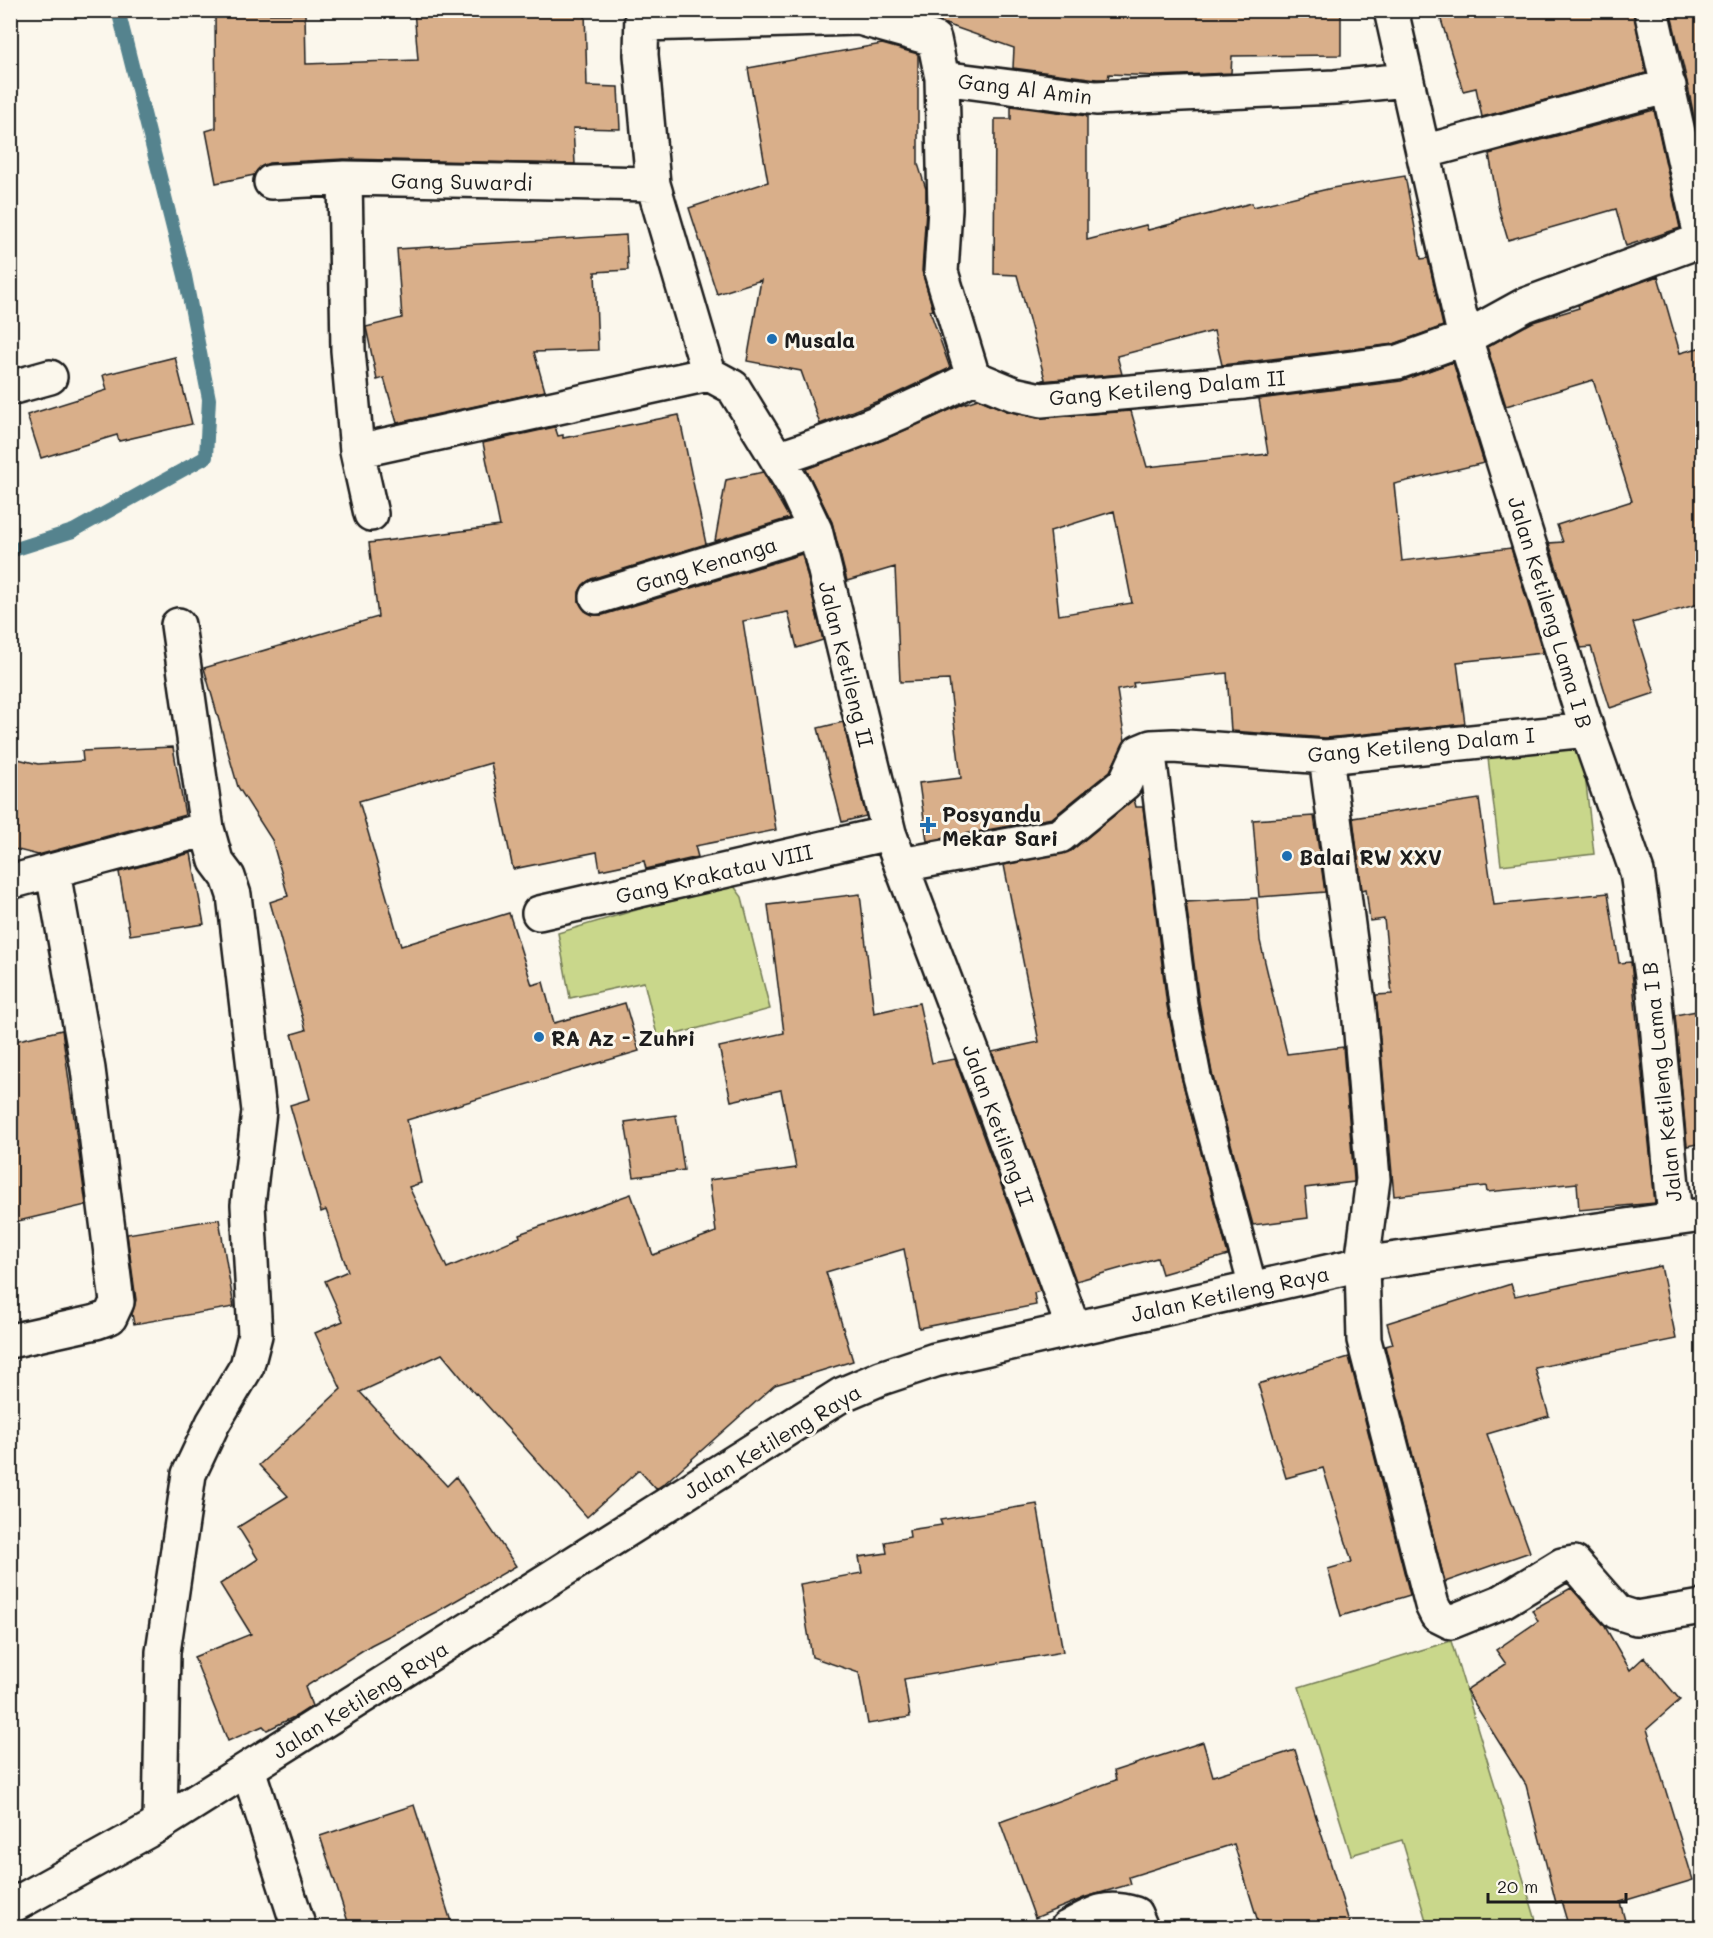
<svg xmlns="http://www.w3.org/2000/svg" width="1713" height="1938" font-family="Mali,sans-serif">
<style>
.green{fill:#c9d78b;stroke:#727a54;stroke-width:1.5}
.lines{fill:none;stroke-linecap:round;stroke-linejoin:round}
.stream{stroke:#55838e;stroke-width:14}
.building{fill:#d9af8a;stroke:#1c1c1c;stroke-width:1.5;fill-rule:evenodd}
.service-casing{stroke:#1c1c1c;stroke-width:32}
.minor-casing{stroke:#1c1c1c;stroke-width:38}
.secondary-casing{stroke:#1c1c1c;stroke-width:38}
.service{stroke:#fbf7ec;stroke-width:27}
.minor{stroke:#fbf7ec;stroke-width:33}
.secondary{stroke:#fbf7ec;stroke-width:33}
.poi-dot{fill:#1f6fb2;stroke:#fbf7ec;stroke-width:2}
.labels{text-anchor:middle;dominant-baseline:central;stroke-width:6;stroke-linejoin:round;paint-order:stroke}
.street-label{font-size:21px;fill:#1c1c1c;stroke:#fbf7ec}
.poi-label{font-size:21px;font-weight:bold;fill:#1c1c1c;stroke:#fbf7ec;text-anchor:start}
</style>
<rect width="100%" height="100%" fill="#fbf7ec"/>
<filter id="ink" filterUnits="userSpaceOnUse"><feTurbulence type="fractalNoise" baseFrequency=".0167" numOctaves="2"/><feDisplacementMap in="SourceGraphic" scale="12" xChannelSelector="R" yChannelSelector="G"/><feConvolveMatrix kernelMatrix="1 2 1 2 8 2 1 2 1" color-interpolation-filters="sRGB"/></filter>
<g filter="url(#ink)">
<!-- green -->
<path class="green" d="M1581,740L1594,854L1501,865L1487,750Z
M731,882L742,897L770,1009L658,1039L644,982L570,998L558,933Z
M1451,1641L1538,1927H1428L1402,1840L1351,1855L1299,1687Z"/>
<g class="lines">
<!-- stream -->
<path class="stream" d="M10,551L73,531L206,457L209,399L185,276L118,10"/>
</g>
<!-- building -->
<path class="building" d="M414,10H585L587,86L618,87L620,129L573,128L575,164L344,159L269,163L260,167L254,175L216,183L206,131L216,128L215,14H305L306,64L418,60Z
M924,10H1246L1304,15V10H1341V55L1232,56L1231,73L1157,76L1109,74L1108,79H1097L1013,68L1014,48L923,16Z
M1438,10H1633L1646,73L1482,117L1476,88L1463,91Z
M1670,10H1702V156L1687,82Z
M882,44L918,54V164L926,189V209L922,271L933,310L930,311L950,368L893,395L820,424L801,371L747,361L761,280L717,294L689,208L768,182L748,68Z
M1011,106L1087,116V240L1146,225L1148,230L1252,203L1253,207L1332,188L1405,176L1421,259L1428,258L1443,326L1394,344L1222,365L1214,331L1117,356L1122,374L1040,381L1045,379L1017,275L994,274L995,119H1011Z
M1654,110L1680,228L1626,246L1616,209L1508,240L1499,210L1489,154Z
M626,235L628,270L595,272L598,350L534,352L545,391L397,423L384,378L377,380L366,327L402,318L397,249Z
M1658,276L1680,353L1702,347V603L1633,623L1655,693L1610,708L1591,647L1581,648L1549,543L1563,542L1557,525L1632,501L1593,380L1506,406L1487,347L1533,322L1579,308L1578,305Z
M175,357L192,424L119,441L117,435L41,458L27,415L107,390L103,375Z
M1453,362L1484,463L1394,484L1402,561L1511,548L1543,653L1457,662L1465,724L1326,738L1231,731L1227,673L1133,683L1134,687L1117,690L1125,741L1110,771L1052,818L927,841L919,783L961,778L949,680L900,682L895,567L847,581L832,522L806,469L883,440L963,404L978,399L1007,411L1037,418L1131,411L1147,467L1268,454L1259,399L1401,381ZM1114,511L1132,603L1059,615L1050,531Z
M679,415L706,544L591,579L583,585L579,592V602L585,611L593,615H603L802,554L823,640L797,648L788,612L743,621L776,830L695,846L698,857L646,869L644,861L600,870L597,852L513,869L491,763L359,801L401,946L509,913L532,985L543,982L554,1023L625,1003L639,1051L407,1120L421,1183L409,1187L447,1268L520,1237L519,1234L631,1194L653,1255L716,1232L709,1180L796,1168L781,1090L731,1101L719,1047L784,1033L768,905L860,894L874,1013L919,1003L932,1063L955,1059L1040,1291L1034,1293L1036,1305L919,1328L904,1249L826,1272L853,1361L775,1385L665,1483L656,1489L639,1470L587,1517L476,1393L475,1394L442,1354L360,1392L447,1486L456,1477L516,1566L436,1612L371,1645L305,1687L312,1706L298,1715L267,1730L263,1726L228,1741L194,1657L251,1634L220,1584L258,1559L238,1527L288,1496L259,1465L341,1389L315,1333L343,1321L325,1281L348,1271L326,1210L321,1212L290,1105L310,1099L292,1034L306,1030L270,902L288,896L272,840L238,787L204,668L378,617L369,543L500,526L483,443L555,427L558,436L563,435V438Z
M763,472L789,518L715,541L726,480Z
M843,722L866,816L842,822L818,728Z
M173,747L185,815L38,855L10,848V757L38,764L83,761L82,751Z
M1134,799L1136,807H1143L1167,1006L1182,1080L1228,1255L1162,1274L1157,1258L1076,1281L992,1052L1039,1042L1004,865L1071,851Z
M1479,799L1494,905L1608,893L1619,963L1631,962L1655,1203L1579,1210L1577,1183L1487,1192L1486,1186L1394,1196L1376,995L1392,994L1384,919L1370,921L1366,889L1362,890L1353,818Z
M1314,816L1325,892L1259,897L1253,820Z
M191,853L204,924L130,935L119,872Z
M1257,898L1260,941L1287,1054L1343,1047L1354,1179V1182L1305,1188L1308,1218L1253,1225L1212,1073L1199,1002L1186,902Z
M1702,1010V1143L1687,1146L1675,1015Z
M62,1030L86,1205L10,1223V1042Z
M676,1115L684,1170L634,1177L625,1122Z
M219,1219L234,1307L134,1324L132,1314L136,1300L127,1234Z
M1661,1266L1676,1339L1535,1368L1549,1416L1487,1434L1530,1552L1445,1582L1385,1346L1393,1344L1387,1323L1511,1284L1515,1296Z
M1349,1357L1410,1595L1341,1616L1328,1569L1352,1562L1323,1468L1286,1478L1258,1384Z
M1037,1504L1063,1652L904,1679L910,1717L868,1724L859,1673L812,1657L800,1584L862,1573L859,1557L887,1553L885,1542L910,1537L909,1530L942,1525L940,1520Z
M1571,1588L1604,1625L1630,1670L1644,1657L1680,1700L1647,1729L1693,1880L1620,1902L1627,1928H1569L1561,1901L1556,1903L1526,1785L1466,1690L1506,1664L1496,1650L1538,1621L1532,1610Z
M1203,1742L1213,1776L1295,1750L1351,1928H1260L1234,1844L1129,1877L1131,1884L1086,1897L1035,1918L1000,1822L1116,1780L1114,1771Z
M414,1805L453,1928H350L320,1836Z"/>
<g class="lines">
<defs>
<path id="service" d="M1151,747L1183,1004L1197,1077L1253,1288"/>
<path id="minor" d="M642,10L641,55L653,184L709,374L733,387L795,488L815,530L889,833L994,1109L1073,1328
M1391,10L1465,338L1587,730L1637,872L1654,991L1675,1218
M1651,10L1702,241
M642,24L859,18L934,39L942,78L945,209L941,272L973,377
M942,78L1096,98L1335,87L1406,80
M1423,152L1669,86
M345,178L348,350L357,451L371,514
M271,182L345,178L653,184
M10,388L50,377
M357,451L709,374
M777,459C845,437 909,412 973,377L1014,394L1041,400L1244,382L1398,362L1465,338L1525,305L1702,240
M597,597L815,530
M178,625L207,829
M1326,757L1359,1009L1373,1179L1362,1264L1364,1340L1432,1605L1437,1615L1451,1622L1503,1601L1562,1565L1574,1563L1617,1612L1636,1618L1702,1607
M901,865L1060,836L1125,783L1139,752L1151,747L1173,746L1326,757L1587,730
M10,882L207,829L216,861L228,877L234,895L259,1111L248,1205L255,1335L247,1366L213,1423L189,1474L163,1652L160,1824
M539,913L889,833
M10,1341L96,1322L110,1317L117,1302L88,1069L53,872
M248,1769L299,1928
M1067,1928C1094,1913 1105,1905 1135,1914L1141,1928"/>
<path id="secondary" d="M10,1907L160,1824L841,1395L881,1378L935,1360L1362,1264L1702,1215"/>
</defs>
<!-- service casing -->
<use href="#service" class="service-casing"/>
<!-- minor casing -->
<use href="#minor" class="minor-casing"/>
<!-- secondary casing -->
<use href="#secondary" class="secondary-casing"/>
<!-- service -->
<use href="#service" class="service"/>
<!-- minor -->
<use href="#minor" class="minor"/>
<!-- secondary -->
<use href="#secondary" class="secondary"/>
</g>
</g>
<!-- markers -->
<g class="poi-dot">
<circle cx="772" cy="339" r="6"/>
<path d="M925 816h6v6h6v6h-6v6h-6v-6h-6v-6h6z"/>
<circle cx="1287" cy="856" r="6"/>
<circle cx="539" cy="1037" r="6"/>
</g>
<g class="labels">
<!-- street labels -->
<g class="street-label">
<text transform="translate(1025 88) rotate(7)">Gang Al Amin</text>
<text transform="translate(462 181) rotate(1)">Gang Suwardi</text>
<text transform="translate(1167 387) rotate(-5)">Gang Ketileng Dalam II</text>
<text transform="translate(706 564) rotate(-17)">Gang Kenanga</text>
<text transform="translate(1551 612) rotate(73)">Jalan Ketileng Lama I B</text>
<text transform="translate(847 664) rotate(76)">Jalan Ketileng II</text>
<text transform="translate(1421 744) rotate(-5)">Gang Ketileng Dalam I</text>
<text transform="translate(714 873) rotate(-13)">Gang Krakatau VIII</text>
<text transform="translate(1661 1082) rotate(-96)">Jalan Ketileng Lama I B</text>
<text transform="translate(999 1125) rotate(70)">Jalan Ketileng II</text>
<text transform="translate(1230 1293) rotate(-12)">Jalan Ketileng Raya</text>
<text transform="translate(772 1441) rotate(-31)">Jalan Ketileng Raya</text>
<text transform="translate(360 1699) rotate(-32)">Jalan Ketileng Raya</text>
</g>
<!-- poi labels -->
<g class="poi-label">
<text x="784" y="339">Musala</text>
<text x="942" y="813">Posyandu<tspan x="942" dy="24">Mekar Sari</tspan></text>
<text x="1299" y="856">Balai RW XXV</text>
<text x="551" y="1037">RA Az - Zuhri</text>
</g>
</g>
<!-- margin -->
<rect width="1713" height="1938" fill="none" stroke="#fbf7ec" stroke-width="36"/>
<rect x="18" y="18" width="1677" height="1902" fill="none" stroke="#1c1c1c" stroke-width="2" filter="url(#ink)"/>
<!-- scale -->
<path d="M1488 1893v9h138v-9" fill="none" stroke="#1c1c1c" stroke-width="3"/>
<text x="1497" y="1893" font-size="18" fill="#1c1c1c" stroke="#fbf7ec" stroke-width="4.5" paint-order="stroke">20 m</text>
</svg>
